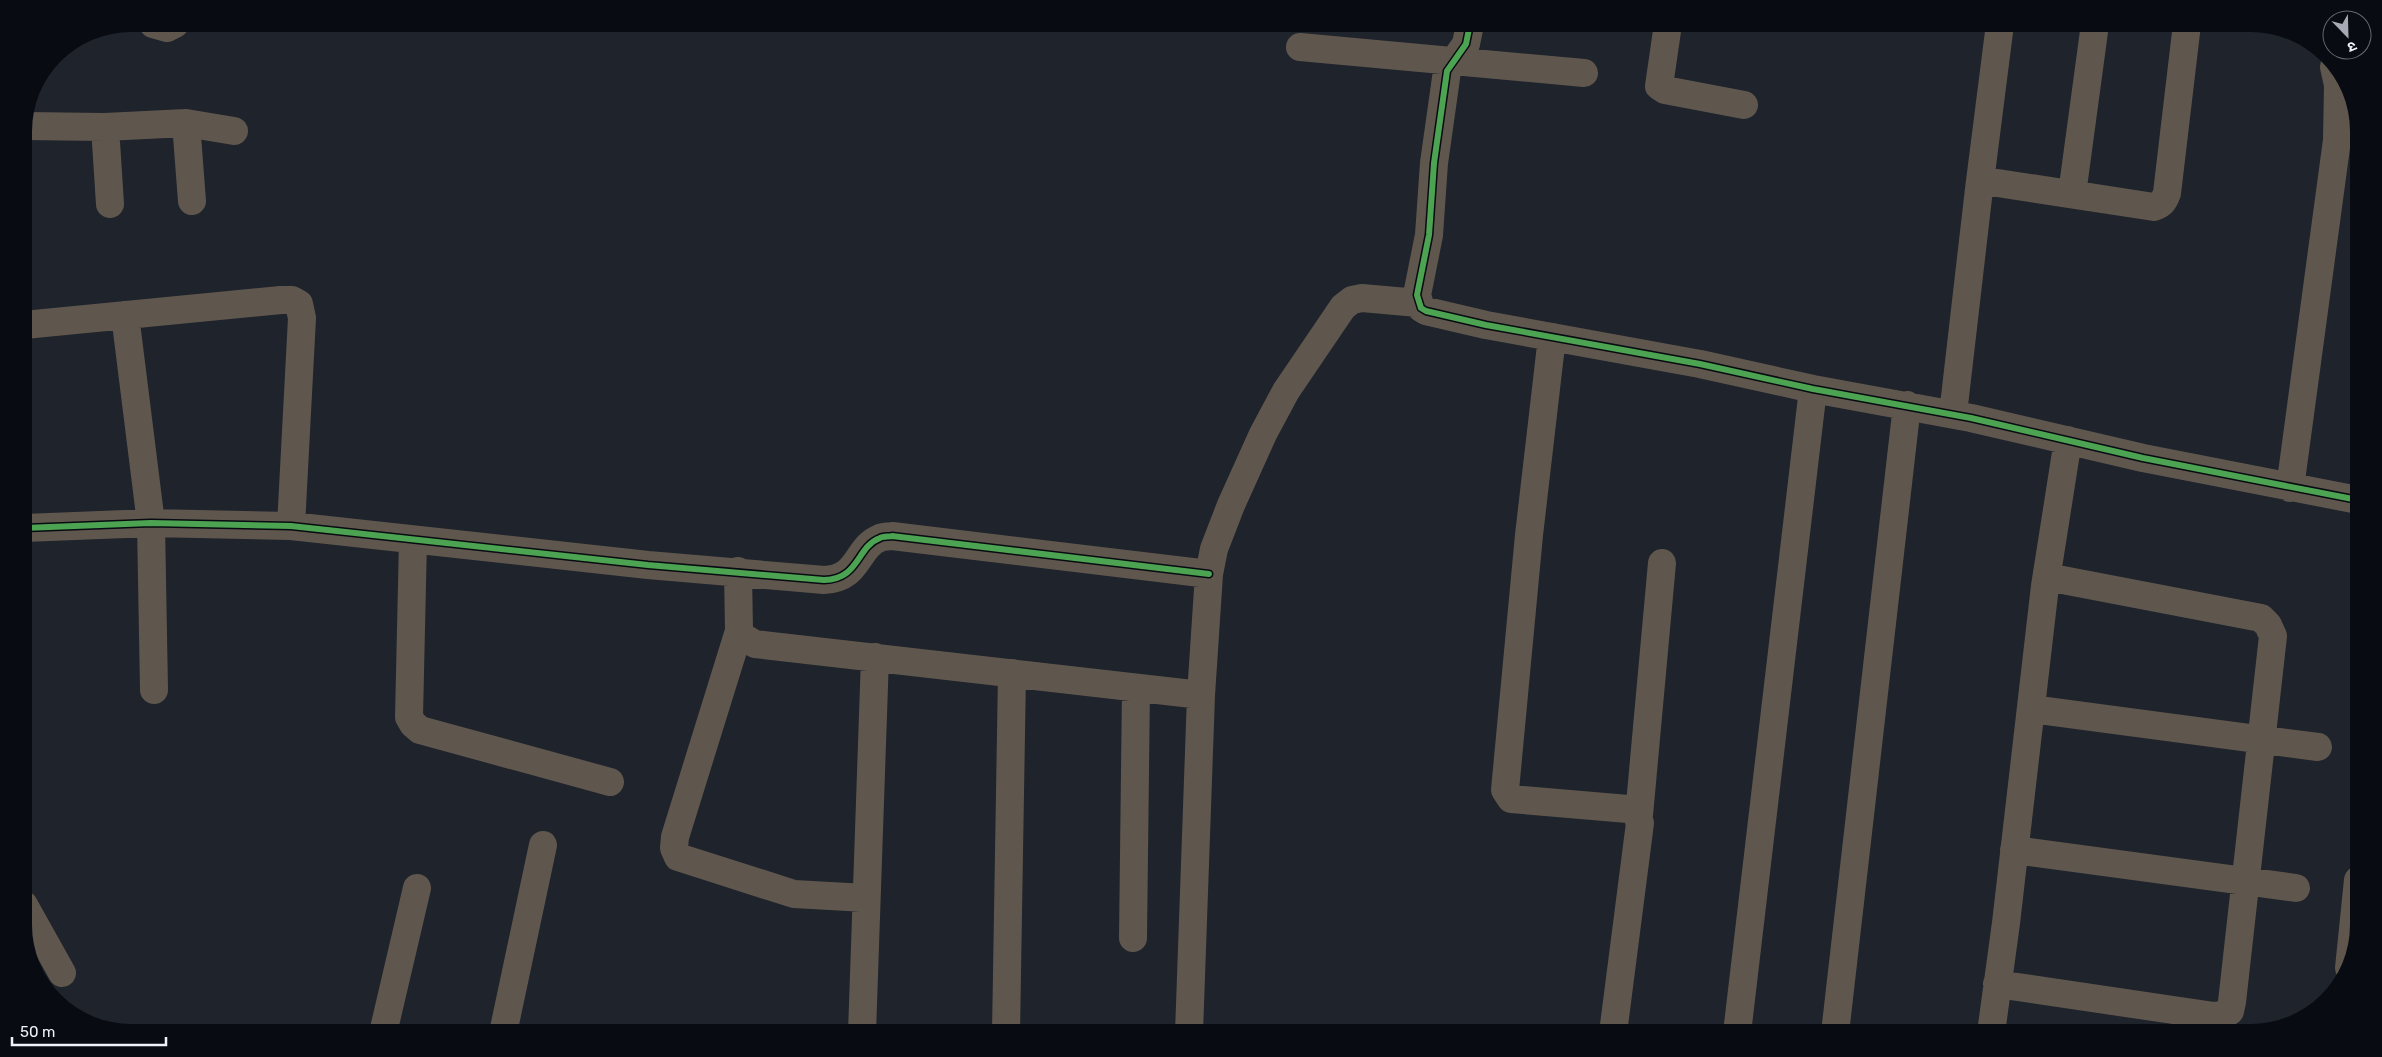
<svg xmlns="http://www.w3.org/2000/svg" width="2382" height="1057" font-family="Rubik,'Noto Sans Devanagari',sans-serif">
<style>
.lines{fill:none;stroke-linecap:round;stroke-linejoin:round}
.minor{stroke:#5f574e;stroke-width:28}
.cycleway-casing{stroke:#080b11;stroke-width:9}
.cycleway{stroke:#4ca352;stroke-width:6}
</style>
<rect width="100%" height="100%" fill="#1f232b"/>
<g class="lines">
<!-- minor -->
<path class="minor" d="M153,24L167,28L175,24
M1470,24L1466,44L1447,71L1434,163L1429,235L1417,295L1421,308L1426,311L1486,325L1700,364L1813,389L1971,418L2143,458L2358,500
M1668,24L1659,86L1665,90L1744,105
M1300,47L1584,73
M186,123L192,201
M24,126L105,127L186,123L234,131
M105,127L110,204
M1979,189L2000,24
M2072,194L2095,24
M125,315L151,523L154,690
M24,325L281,300H292L299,304L302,318L291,526
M1552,337L1529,535L1505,790L1511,799L1628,809L1635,811L1640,823L1613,1033
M1953,414L1979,189L1984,184L1991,182L2154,207C2162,204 2164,201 2167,193L2187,24
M2290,488L2337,140L2338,85L2334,67
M24,528L151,523L291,526L648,565L824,580C860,579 856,547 880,538C883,536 889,537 892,536L1209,574
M413,540L409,717L413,724L420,730L610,782
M738,571L739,631L743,637L755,644L1201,695
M739,631L675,837L674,848L678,857L794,894L866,898
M2031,709L2318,747
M1639,815L1662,563
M2014,850L2296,888
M24,905L62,973
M1133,938L1136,688
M2349,968L2358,880
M1997,984L2214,1016L2223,1015L2230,1011L2232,1002L2273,636L2268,625L2261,618L2047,577
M383,1033L417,888
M503,1033L543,845
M862,1033L875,657
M1006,1033L1012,673
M1189,1033L1201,695L1209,574L1214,549L1231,505L1263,434L1286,391L1343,307L1352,300L1362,298L1418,303
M1737,1033L1813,389
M1835,1033L1907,405
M1991,1033L2006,923L2045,586L2068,440"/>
<defs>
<path id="cycleway" d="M1470,24L1466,44L1447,71L1434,163L1429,235L1417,295L1421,308L1426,311L1486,325L1700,364L1813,389L1971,418L2143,458L2358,500
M24,528L151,523L291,526L648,565L824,580C860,579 856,547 880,538C883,536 889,537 892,536L1209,574"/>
</defs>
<!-- cycleway casing -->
<use href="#cycleway" class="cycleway-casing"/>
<!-- cycleway -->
<use href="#cycleway" class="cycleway"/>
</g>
<!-- crop -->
<path d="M0 0H2382V1057H0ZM131 32H2251A99 99 0 0 1 2350 131V925A99 99 0 0 1 2251 1024H131A99 99 0 0 1 32 925V131A99 99 0 0 1 131 32Z" fill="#080b11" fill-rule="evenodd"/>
<!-- north arrow -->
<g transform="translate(2347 35) rotate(157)"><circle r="24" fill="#080b11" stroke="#646870"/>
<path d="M0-4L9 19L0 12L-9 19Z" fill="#a6aab4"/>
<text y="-8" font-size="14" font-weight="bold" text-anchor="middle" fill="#eef3fe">उ</text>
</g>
<!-- scale -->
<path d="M12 1037v8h154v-8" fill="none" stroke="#eef3fe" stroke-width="2.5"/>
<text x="20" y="1037" font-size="15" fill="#eef3fe" stroke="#080b11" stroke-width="4" paint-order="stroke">50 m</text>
</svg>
